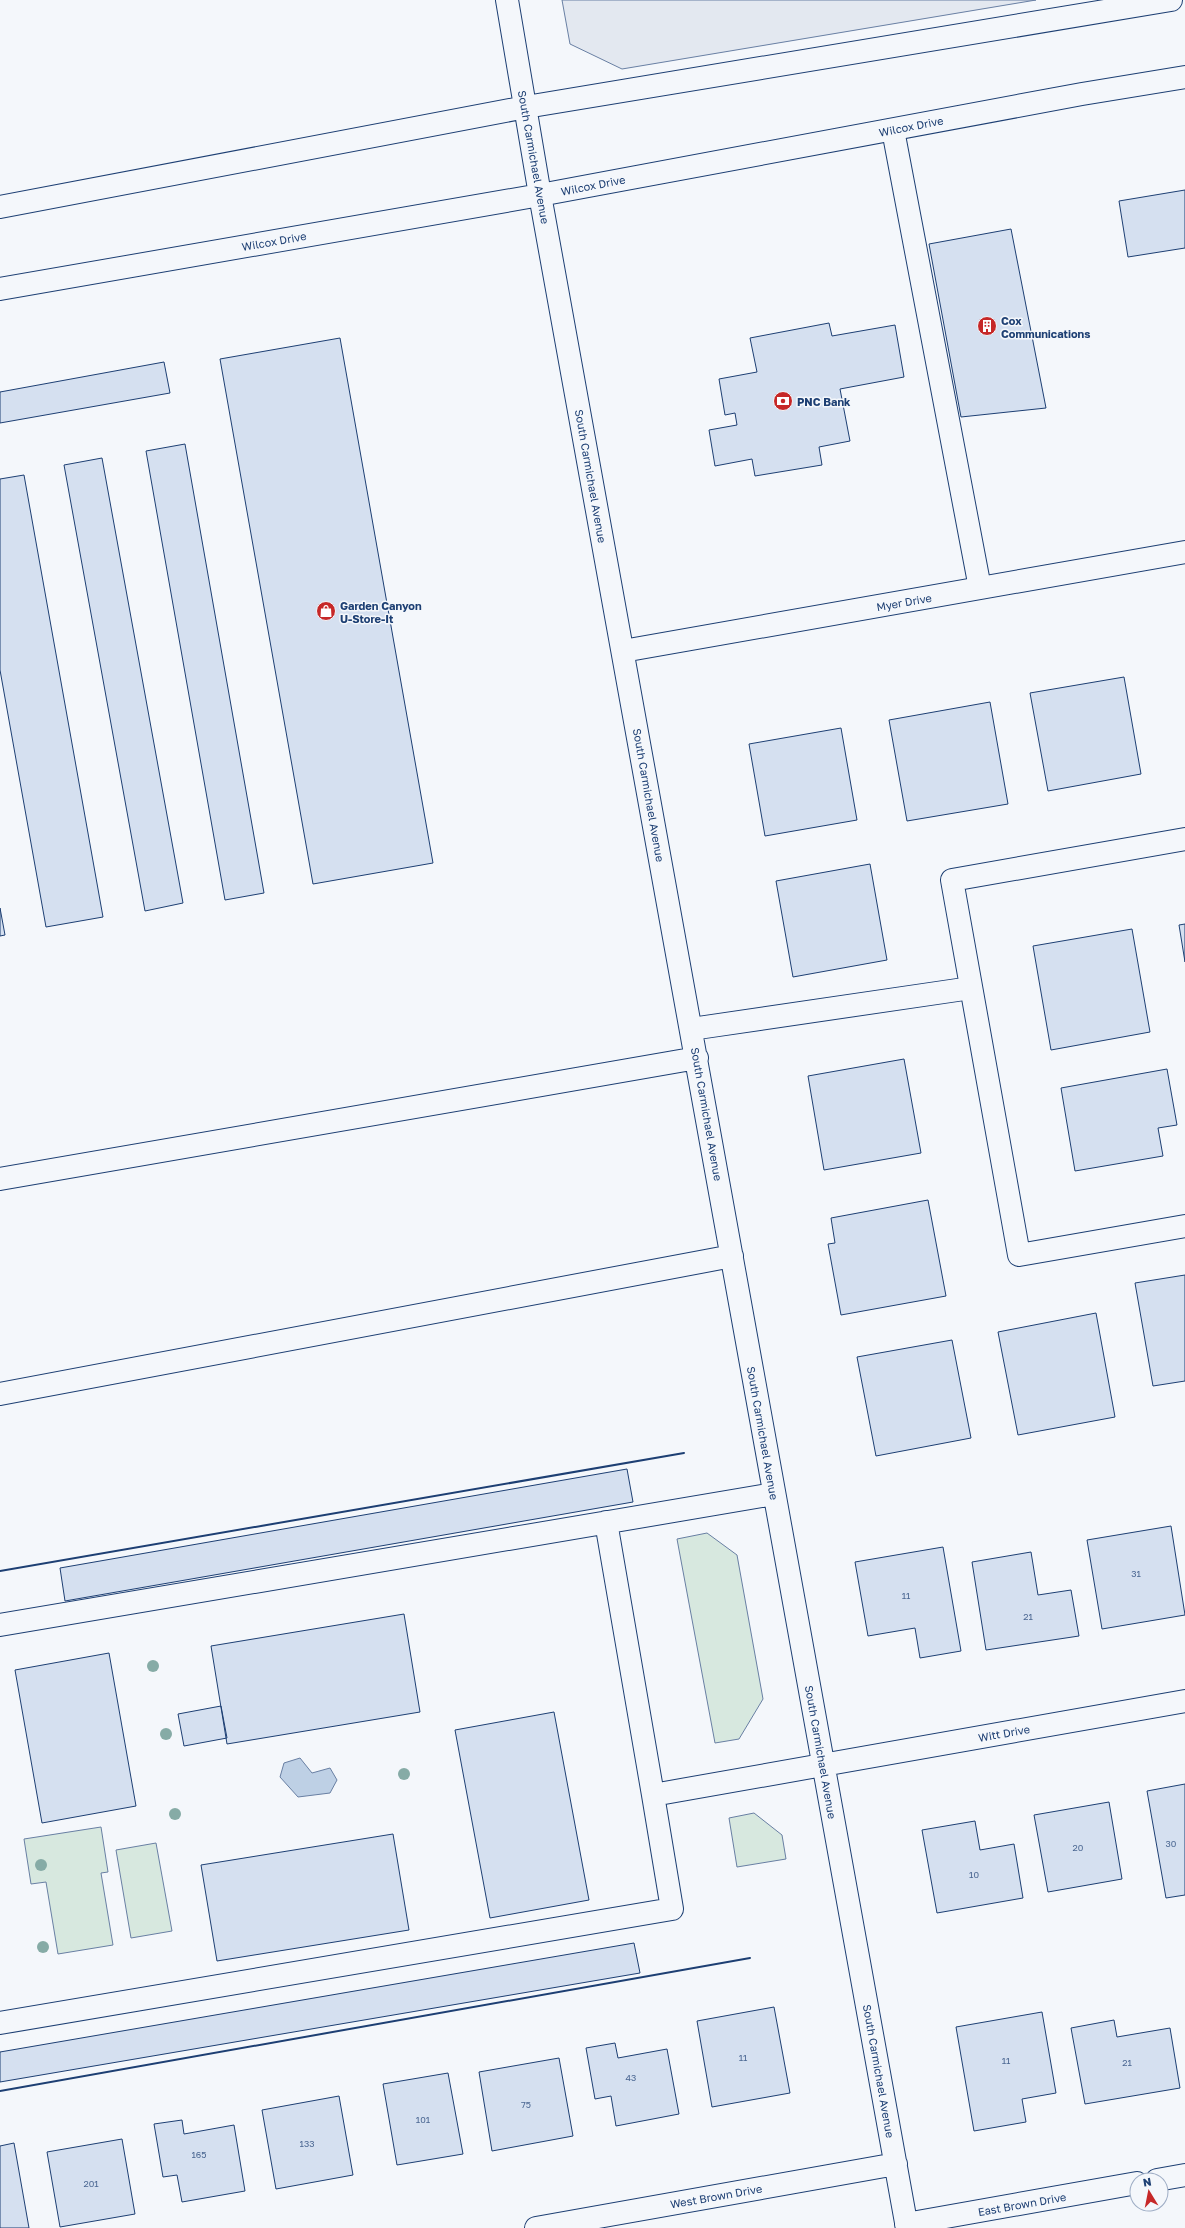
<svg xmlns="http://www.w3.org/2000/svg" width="1185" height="2228" font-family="'Golos Text',sans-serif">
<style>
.green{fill:#d7e8df;stroke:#687fa3}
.parking{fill:#e3e8f0;stroke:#687fa3}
.water{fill:#bed0e5;stroke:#687fa3}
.building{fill:#d5e0f0;stroke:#1d3f73}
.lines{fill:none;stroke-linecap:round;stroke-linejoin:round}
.minor-casing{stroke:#1d3f73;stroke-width:24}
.minor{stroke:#f4f7fb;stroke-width:22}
.wall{stroke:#1d3f73;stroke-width:2}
.tree{fill:#86aba6}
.labels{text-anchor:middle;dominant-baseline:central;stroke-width:3;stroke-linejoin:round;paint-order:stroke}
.number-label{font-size:9px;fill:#4b6792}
.street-label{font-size:11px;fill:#1d3f73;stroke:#f4f7fb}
.poi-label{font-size:11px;font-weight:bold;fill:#1d3f73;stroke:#f4f7fb;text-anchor:start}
</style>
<rect width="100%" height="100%" fill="#f4f7fb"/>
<!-- green -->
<path class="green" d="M707,1533L737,1555L763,1699L739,1739L715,1743L677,1539Z
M754,1813L782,1835L786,1859L737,1867L729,1818Z
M101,1827L108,1872L101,1873L113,1945L58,1954L46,1882L31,1884L24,1839Z
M156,1843L172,1931L131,1938L116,1850Z"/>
<!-- parking -->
<path class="parking" d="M562,0H1036L622,69L570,44Z"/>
<!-- water -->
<path class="water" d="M300,1758L312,1773L330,1768L337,1780L330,1793L298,1797L280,1777L284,1763Z"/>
<!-- building -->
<path class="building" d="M1185,190V248L1128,257L1119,201Z
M1011,229L1046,408L961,417L929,244Z
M829,323L832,336L895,325L904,377L840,389L850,441L819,447L822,465L755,476L752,459L715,466L709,430L737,425L735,413L725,415L719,379L757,372L750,338Z
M340,338L433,863L313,884L220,359Z
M164,362L170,393L0,423V392Z
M185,444L264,893L225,900L146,451Z
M102,458L183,903L145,911L64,465Z
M24,475L103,917L46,927L0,670V479Z
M1124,677L1141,774L1048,791L1030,693Z
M990,702L1008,804L907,821L889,720Z
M841,728L857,820L765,836L749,744Z
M870,864L887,960L793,977L776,881Z
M0,908L5,935L0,936Z
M1185,924V962L1179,925Z
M1132,929L1150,1032L1051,1050L1033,946Z
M904,1059L921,1153L824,1170L808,1076Z
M1167,1069L1177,1125L1158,1128L1163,1156L1075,1171L1061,1088Z
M928,1200L946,1296L841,1315L828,1244L835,1243L831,1218Z
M1185,1275V1381L1153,1386L1135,1283Z
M1096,1313L1115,1417L1018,1435L998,1332Z
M952,1340L971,1438L876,1456L857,1357Z
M627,1469L633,1502L65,1601L60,1568Z
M1171,1526L1185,1615L1102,1629L1087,1540Z
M943,1547L961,1651L920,1658L915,1628L868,1636L855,1562Z
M1031,1552L1038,1595L1071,1590L1079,1636L986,1650L972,1562Z
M404,1614L420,1712L227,1744L211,1646Z
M109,1653L136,1806L42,1823L15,1670Z
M221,1706L227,1738L184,1746L178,1714Z
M554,1712L589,1900L490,1918L455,1730Z
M1185,1784V1895L1166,1898L1147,1791Z
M1109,1802L1122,1879L1048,1892L1034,1815Z
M975,1821L980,1850L1014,1844L1023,1898L937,1913L922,1830Z
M393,1834L409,1930L217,1961L201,1865Z
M634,1943L640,1973L0,2082V2052Z
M774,2007L790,2093L712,2107L697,2021Z
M1042,2012L1056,2093L1022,2099L1026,2122L974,2131L956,2027Z
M1114,2020L1117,2037L1170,2028L1180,2088L1085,2104L1071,2028Z
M615,2043L618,2058L667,2049L679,2114L616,2126L611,2096L595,2099L586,2048Z
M559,2058L573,2136L492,2151L479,2072Z
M448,2073L463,2154L397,2165L383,2084Z
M339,2096L353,2175L276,2189L262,2110Z
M182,2120L184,2134L234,2125L245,2191L182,2202L177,2175L163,2177L154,2124Z
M122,2139L135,2214L60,2227L47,2152Z
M14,2143L29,2228H0V2146Z"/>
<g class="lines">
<defs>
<path id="minor" d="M507,0L540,195L907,2228
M893,130L980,588
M0,207L526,107L1171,0
M0,289L540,195L1082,94L1185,77
M623,651L1185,552
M1185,839L952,880L1019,1255L1185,1226
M691,1029L971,988
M0,1179L697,1058
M0,1394L732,1256
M606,1522L653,1795
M0,1625L774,1494
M0,2023L672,1909L653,1795L1185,1701
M1157,2180L1185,2175
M906,2224L1137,2183
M536,2228L896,2164"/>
</defs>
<!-- minor casing -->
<use href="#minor" class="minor-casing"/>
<!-- minor -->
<use href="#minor" class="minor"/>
<!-- wall -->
<path class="wall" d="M0,1571L684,1453
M0,2091L750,1958"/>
</g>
<!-- trees -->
<g class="tree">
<circle cx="153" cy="1666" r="6"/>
<circle cx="166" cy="1734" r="6"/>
<circle cx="404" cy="1774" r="6"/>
<circle cx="175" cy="1814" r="6"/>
<circle cx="41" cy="1865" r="6"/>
<circle cx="43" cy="1947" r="6"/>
</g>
<!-- icons -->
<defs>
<symbol id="building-disc" viewBox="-11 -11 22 22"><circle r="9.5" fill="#c62828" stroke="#f4f7fb"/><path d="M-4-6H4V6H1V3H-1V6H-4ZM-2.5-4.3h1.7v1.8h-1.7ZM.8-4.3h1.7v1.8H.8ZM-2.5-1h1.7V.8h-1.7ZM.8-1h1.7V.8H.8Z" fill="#fff"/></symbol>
<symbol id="bank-disc" viewBox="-11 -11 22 22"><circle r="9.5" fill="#c62828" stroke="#f4f7fb"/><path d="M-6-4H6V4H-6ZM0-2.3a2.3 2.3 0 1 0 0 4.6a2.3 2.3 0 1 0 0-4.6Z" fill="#fff"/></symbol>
<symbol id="shop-disc" viewBox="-11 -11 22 22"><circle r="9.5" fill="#c62828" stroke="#f4f7fb"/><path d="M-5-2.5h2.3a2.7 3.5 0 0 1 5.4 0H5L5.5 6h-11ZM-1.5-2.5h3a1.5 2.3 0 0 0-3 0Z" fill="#fff"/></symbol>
</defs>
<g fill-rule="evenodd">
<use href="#building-disc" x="976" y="315" width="22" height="22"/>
<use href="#bank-disc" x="772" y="390" width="22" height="22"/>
<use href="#shop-disc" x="315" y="600" width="22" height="22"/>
</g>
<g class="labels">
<!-- number labels -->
<g class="number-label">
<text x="1136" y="1573">31</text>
<text x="906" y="1595">11</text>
<text x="1028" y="1616">21</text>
<text x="1171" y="1843">30</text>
<text x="1078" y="1847">20</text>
<text x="974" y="1874">10</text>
<text x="743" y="2057">11</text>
<text x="1006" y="2060">11</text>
<text x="1127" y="2062">21</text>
<text x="631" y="2077">43</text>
<text x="526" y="2104">75</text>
<text x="423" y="2119">101</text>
<text x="307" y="2143">133</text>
<text x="199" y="2154">165</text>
<text x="91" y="2183">201</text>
</g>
<!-- street labels -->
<g class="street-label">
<text transform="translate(911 126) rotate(-11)">Wilcox Drive</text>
<text transform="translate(534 157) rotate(80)">South Carmichael Avenue</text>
<text transform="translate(593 185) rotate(-11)">Wilcox Drive</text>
<text transform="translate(274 241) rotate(-10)">Wilcox Drive</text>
<text transform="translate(591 476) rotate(80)">South Carmichael Avenue</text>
<text transform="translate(904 602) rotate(-10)">Myer Drive</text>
<text transform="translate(649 795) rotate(80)">South Carmichael Avenue</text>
<text transform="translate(707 1114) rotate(80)">South Carmichael Avenue</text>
<text transform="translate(763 1433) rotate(80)">South Carmichael Avenue</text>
<text transform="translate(1004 1733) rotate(-10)">Witt Drive</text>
<text transform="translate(821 1752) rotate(80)">South Carmichael Avenue</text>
<text transform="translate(879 2071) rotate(80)">South Carmichael Avenue</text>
<text transform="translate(716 2196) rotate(-10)">West Brown Drive</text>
<text transform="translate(1022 2204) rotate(-10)">East Brown Drive</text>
</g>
<!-- poi labels -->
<g class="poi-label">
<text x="1001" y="320">Cox<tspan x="1001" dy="13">Communications</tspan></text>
<text x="797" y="401">PNC Bank</text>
<text x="340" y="605">Garden Canyon<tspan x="340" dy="13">U-Store-It</tspan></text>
</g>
</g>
<!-- north arrow -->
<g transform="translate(1149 2192) rotate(350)"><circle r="19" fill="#f4f7fb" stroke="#9eadc5"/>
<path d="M0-3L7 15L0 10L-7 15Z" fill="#c62828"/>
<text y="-6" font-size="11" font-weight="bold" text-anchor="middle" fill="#1d3f73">N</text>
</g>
</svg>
